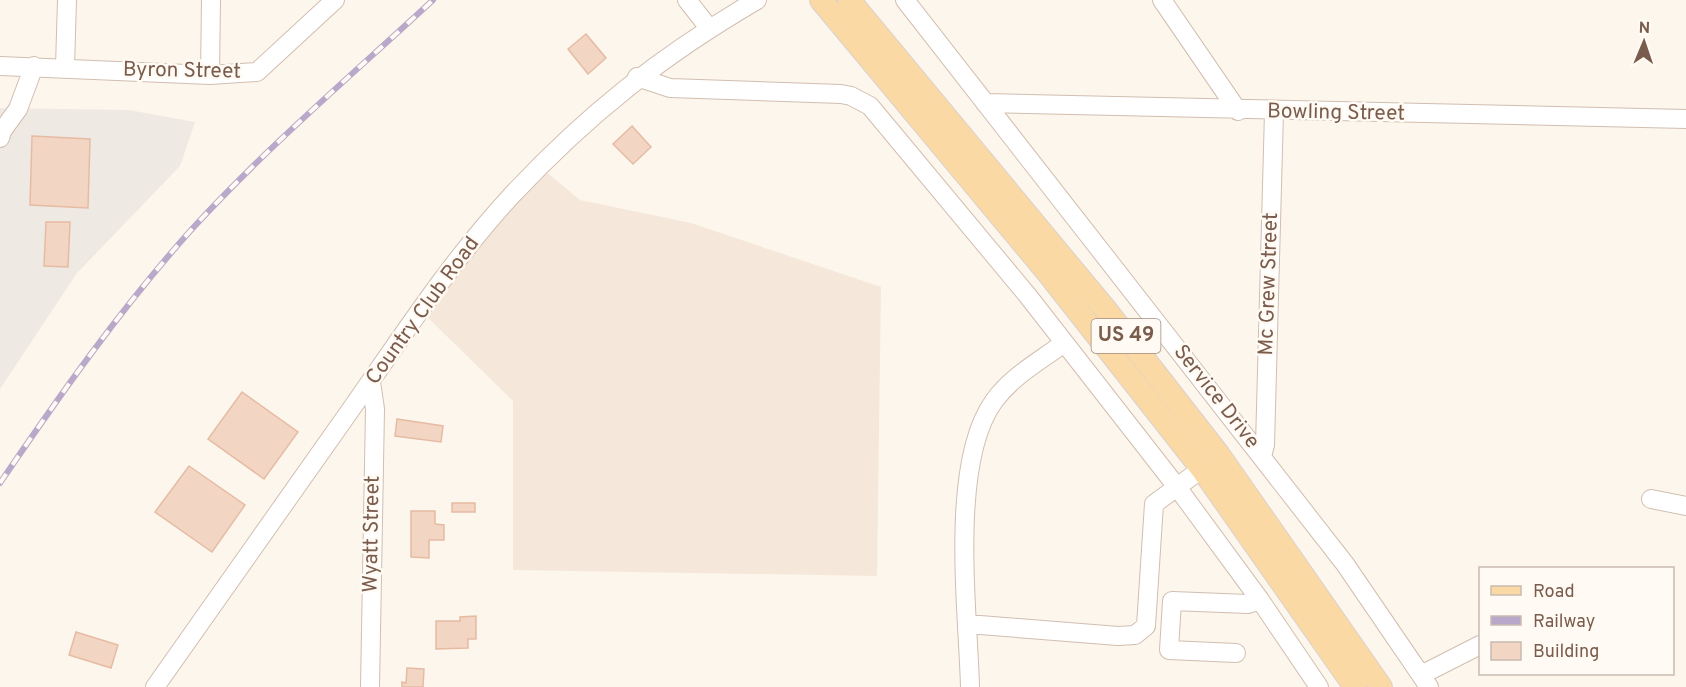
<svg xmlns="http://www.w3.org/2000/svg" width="1686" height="687" font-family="Overpass,sans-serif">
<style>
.residential{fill:#f5e8da}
.industrial{fill:#efe9e4}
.building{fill:#f3d5c3;stroke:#e6bba3;stroke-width:1.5}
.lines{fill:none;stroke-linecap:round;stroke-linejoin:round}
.minor-casing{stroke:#d1beb0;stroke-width:20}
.major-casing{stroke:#dad1cd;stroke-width:24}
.minor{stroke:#fff;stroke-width:18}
.major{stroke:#fbd9a5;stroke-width:22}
.rail-casing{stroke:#b9a8c9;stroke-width:6}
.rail{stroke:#fffaf3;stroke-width:4;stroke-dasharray:11;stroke-linecap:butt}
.labels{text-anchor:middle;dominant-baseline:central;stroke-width:5;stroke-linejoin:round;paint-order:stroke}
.shield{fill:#fffaf3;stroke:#a28b7f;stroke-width:1.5}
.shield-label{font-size:20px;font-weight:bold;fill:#7a5c4d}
.street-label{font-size:21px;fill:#7a5c4d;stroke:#fffaf3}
</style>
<rect width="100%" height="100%" fill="#fdf6ec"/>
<!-- residential -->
<path class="residential" d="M540,167L580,200L691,223L881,287L877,576L513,570V401L421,311Z"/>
<!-- industrial -->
<path class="industrial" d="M0,108L129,110L195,122L180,166L77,273L0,389Z"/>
<!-- building -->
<path class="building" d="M586,34L606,58L588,74L568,49Z
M632,126L651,147L633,164L613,144Z
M32,136L90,139L88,208L30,205Z
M46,222H70L68,267L44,266Z
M242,392L298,432L264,479L208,439Z
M397,419L443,426L441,442L395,436Z
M189,466L245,505L212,552L155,512Z
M452,503H475V512H452Z
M411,511H435V524L444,525V540H429V558L411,557Z
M476,616V639H468V648L436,649V621H460V617Z
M76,632L118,645L111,668L69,655Z
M407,668L424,669L423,687H402V682L406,683Z"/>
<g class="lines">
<defs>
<path id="minor" d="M687,0L709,28
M905,0L1345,564L1429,687
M1162,0L1238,111
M0,66L210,75L257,72L335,0
M65,67L67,0
M210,75L211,0
M637,77L670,88L841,94L851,96L870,106L1028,296L1177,487L1260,600L1319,687
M985,103L1686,119
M0,138L2,131L18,109L34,66
M1262,456L1265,445L1274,112
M1651,499L1686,506
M967,624L1118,636L1135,635L1146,626L1154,504L1211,462
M1236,653L1169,650L1172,601L1248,604L1260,600
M1421,675L1480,645
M155,687C217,599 280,510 342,422C396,346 448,264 512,195C588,114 661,56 757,0
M370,687L375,409L371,382
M970,687C968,610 949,463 994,401C1012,376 1040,361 1064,343"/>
<path id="major" d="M821,0L1048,273L1202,469L1355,687
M849,0L1106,310L1219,455L1381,687"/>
</defs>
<!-- minor casing -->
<use href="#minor" class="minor-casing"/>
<!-- major casing -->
<use href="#major" class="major-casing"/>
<!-- minor -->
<use href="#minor" class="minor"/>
<!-- major -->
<use href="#major" class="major"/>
<defs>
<path id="rail" d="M0,483C60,395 121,308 192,229C267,147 352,75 433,0"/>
</defs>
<!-- rail casing -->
<use href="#rail" class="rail-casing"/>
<!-- rail -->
<use href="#rail" class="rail"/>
</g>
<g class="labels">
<!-- shield labels -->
<rect class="shield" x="1091.5" y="319" width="69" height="34" rx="4.5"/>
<g class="shield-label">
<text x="1126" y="336">US 49</text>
</g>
<!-- street labels -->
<g class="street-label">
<text transform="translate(182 71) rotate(1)">Byron Street</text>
<text transform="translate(1336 113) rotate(1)">Bowling Street</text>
<text transform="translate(1269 284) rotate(-88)">Mc Grew Street</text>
<text transform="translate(423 311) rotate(-54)">Country Club Road</text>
<text transform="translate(1216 397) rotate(52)">Service Drive</text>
<text transform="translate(372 534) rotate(-89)">Wyatt Street</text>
</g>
</g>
<!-- legend -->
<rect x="1479" y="567" width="195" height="108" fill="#fffaf3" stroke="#cabbb1" stroke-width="1.5"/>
<rect x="1491" y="586" width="30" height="9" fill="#fbd9a5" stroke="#cabbb1" stroke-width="1.5"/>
<text x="1533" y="597" font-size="18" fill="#7a5c4d">Road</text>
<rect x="1491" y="616" width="30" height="9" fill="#b9a8c9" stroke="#cabbb1" stroke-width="1.5"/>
<text x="1533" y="627" font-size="18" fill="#7a5c4d">Railway</text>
<rect x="1491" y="642" width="30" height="18" fill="#f3d5c3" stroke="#cabbb1" stroke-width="1.5"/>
<text x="1533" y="657" font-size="18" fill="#7a5c4d">Building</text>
<!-- north arrow -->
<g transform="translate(1644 42) rotate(2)" stroke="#fffaf3" stroke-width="4.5" paint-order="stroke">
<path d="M0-4.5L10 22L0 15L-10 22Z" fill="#7a5c4d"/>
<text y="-9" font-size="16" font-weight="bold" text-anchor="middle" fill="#7a5c4d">N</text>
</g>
</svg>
